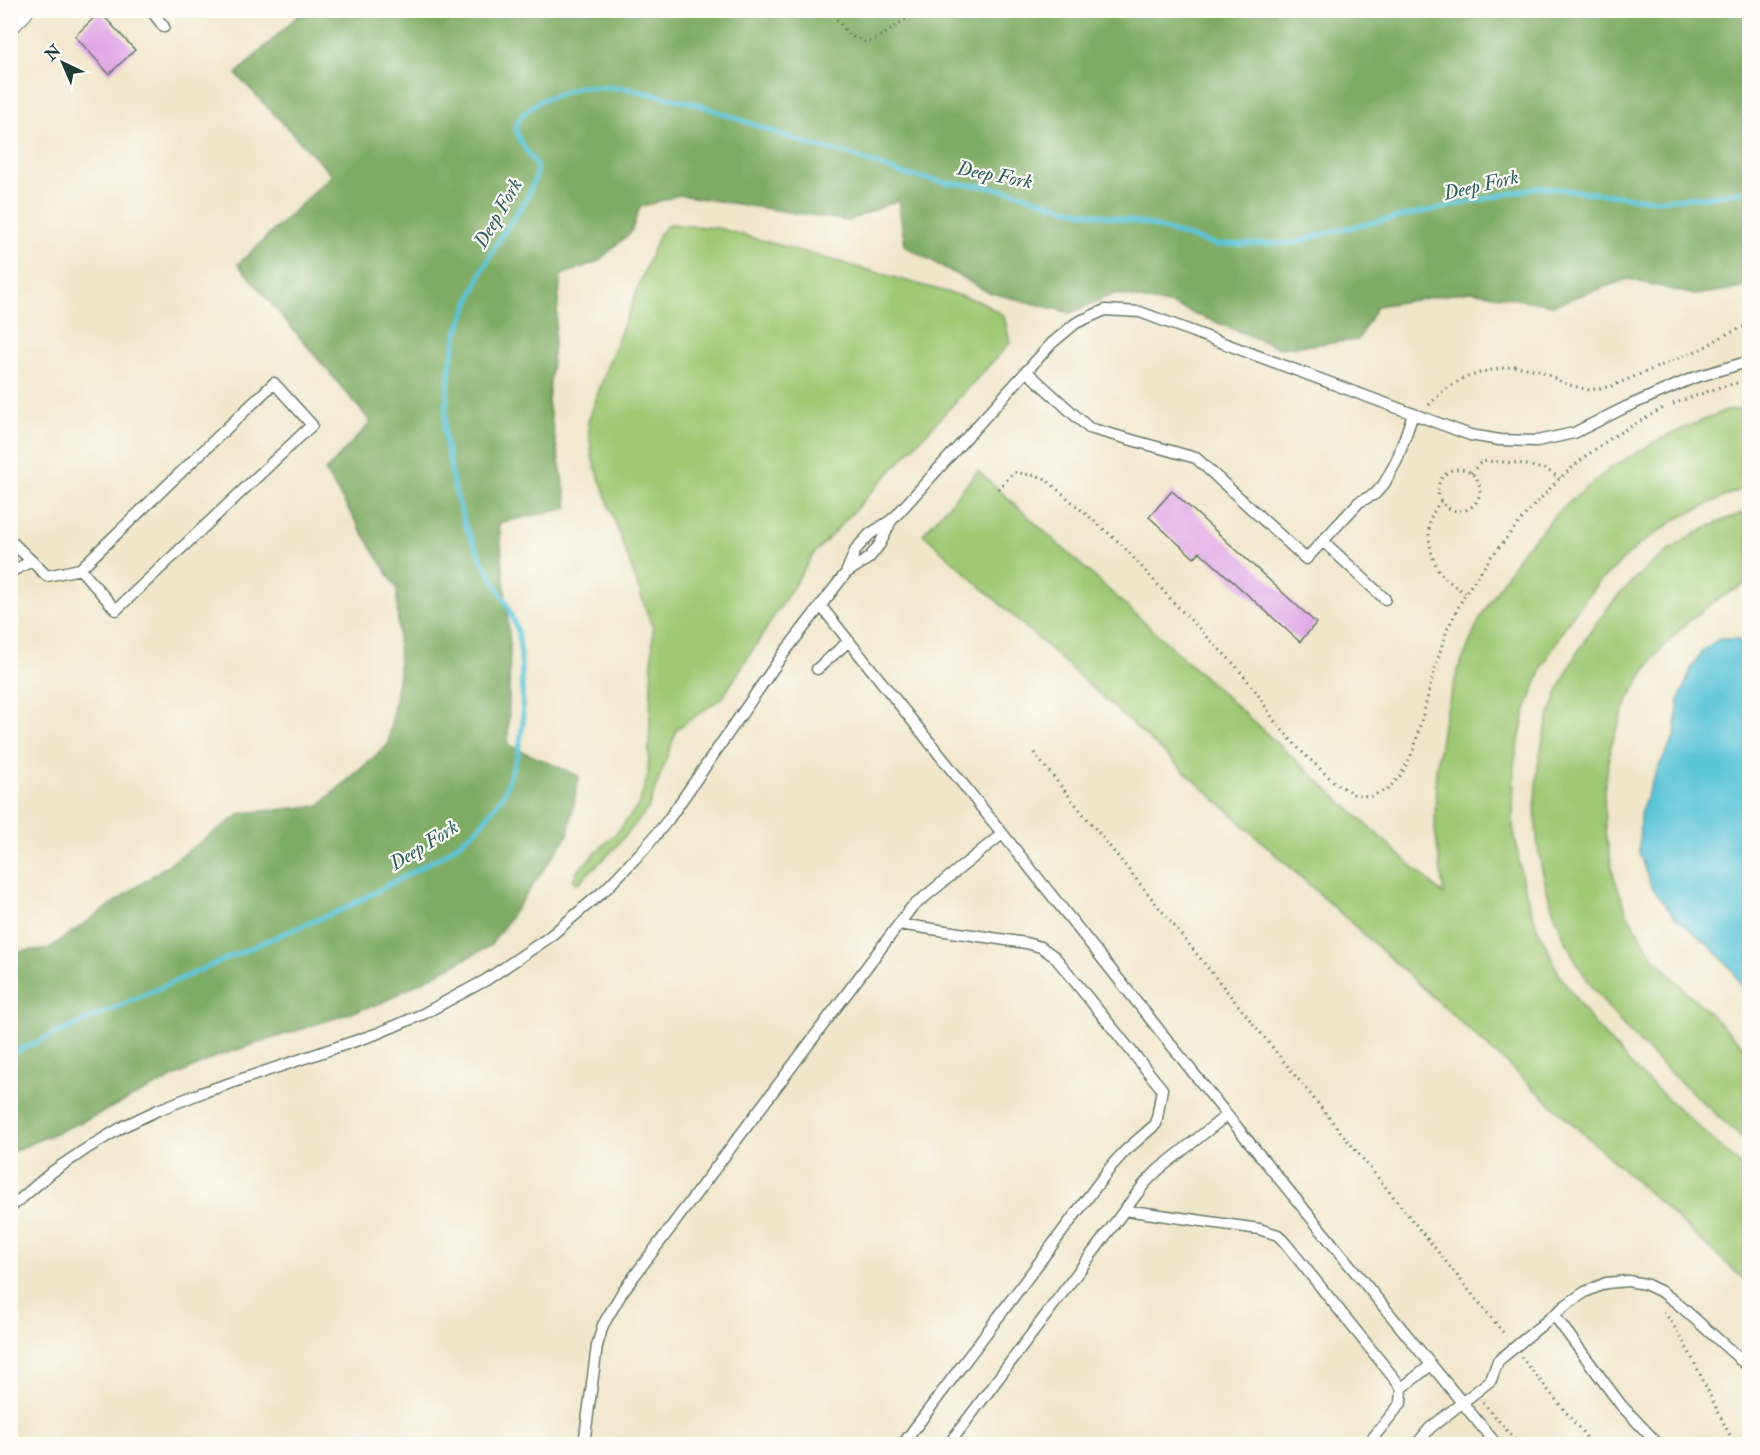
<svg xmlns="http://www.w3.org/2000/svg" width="1760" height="1455" font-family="'IM FELL Double Pica',serif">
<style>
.green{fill:#9fc873;stroke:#5f8254;stroke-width:1.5}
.forest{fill:#7fac65;stroke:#4f744c;stroke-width:1.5}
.water{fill:#5bc4d7;stroke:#3d8086;stroke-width:1.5}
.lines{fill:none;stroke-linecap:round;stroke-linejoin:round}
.stream{stroke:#5bc4d7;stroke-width:5}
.building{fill:#dfa6e5}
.service-casing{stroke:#687868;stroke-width:13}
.tertiary-casing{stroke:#687868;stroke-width:28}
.path{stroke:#687868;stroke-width:3;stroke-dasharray:1.5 4.5;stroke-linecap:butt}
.service{stroke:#fff;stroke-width:10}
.tertiary{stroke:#fff;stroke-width:26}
.labels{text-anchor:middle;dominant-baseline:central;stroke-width:4.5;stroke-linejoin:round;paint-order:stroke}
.water-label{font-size:20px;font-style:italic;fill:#2e5f5d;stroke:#fdfcf7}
</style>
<rect width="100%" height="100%" fill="#fdfcf7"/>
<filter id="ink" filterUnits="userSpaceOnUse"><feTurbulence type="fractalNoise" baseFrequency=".0167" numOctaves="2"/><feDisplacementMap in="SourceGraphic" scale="12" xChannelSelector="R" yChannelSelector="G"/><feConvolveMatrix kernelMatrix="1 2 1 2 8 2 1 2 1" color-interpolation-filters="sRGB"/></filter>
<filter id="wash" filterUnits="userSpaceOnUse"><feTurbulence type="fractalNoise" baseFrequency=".008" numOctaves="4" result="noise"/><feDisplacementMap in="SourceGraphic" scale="24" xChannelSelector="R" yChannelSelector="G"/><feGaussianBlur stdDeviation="1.35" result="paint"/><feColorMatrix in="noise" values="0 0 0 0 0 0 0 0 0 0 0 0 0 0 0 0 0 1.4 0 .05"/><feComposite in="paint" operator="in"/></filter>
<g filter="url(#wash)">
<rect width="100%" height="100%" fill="#f0e6ca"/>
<!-- green -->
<path class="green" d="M669,224L718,228L982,302L1004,316L1010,343L813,555L723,697L677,729L648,809L612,851L577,884L573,880L577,871L618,831L639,805L648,775L653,629L592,457L588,422L607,367L659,234Z
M1749,406V488L1732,493L1677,519L1639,545L1598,583L1567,623L1543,666L1525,712L1514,764L1513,825L1522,880L1536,924L1560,976L1594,1024L1636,1070L1749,1173V1284L923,534L978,471L1444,895L1435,829L1436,769L1444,719L1458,670L1481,616L1519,555L1560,510L1609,469L1662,438L1719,413Z
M1749,511V582L1715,601L1684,625L1653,659L1628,699L1611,745L1604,790L1605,832L1614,877L1628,915L1653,956L1686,991L1749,1052V1144C1688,1088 1609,1026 1571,952C1545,901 1532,842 1536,785C1545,663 1631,547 1749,511Z"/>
<!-- forest -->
<path class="forest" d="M303,11H1749V287L1695,295L1628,279L1553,305L1471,291L1377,306L1358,340L1280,348L1173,305L1114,294L1071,313L988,292L905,246L898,200L848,221L679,195L640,207L631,232L597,262L561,275L548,402L568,508L499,523L510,645L508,745L579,776L568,835L490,946L381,1003L215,1057L88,1119L11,1152V952L48,949L242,813L318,806L388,745L399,673L397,589L325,471L371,422L238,264L332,175L236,74Z"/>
<!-- water -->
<path class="water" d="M1719,639H1736L1749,647V1000L1733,971L1713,949L1674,916L1651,886L1639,853L1640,813L1655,775L1675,735L1679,700L1691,669L1702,651Z"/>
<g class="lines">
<!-- stream -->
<path class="stream" d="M10,1054L278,936L346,908L447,853L480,826L504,794L518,753L523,723L521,656L518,632L506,602L480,556L465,525L454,487L444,431L450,367L457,333L482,271L500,238L526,200L536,176V165L520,141L515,127L523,114L541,100L580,87L625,88L697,104L810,145L848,154L906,175L948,183L984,186L1015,192L1064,208L1147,224L1216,245L1292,243L1343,229L1540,187L1654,200L1705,197L1750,190"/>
</g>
<g id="blocks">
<!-- building -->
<path class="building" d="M100,12L135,50L109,74L75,36Z
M1172,491L1316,623L1300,642L1200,552L1194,558L1149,517Z"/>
</g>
</g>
<g filter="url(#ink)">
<use href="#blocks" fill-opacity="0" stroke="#687868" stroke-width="1.5"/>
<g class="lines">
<defs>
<path id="service" d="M151,10L164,27
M1026,371L1089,428L1196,458L1306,559L1359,502L1375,494L1384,484L1397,460L1413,414
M10,540L47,576L80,569L274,383L312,425L116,610L80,569
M1323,541L1385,599
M10,572L32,561
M846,573L869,558L880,544L892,519
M820,605L1227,1115L1496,1444
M817,669L849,641
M899,924L1026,943L1041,947L1055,957L1162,1089L1156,1124L1125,1151L1113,1164L903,1444
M10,1208L52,1172L86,1149L124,1126L158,1110L201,1093L376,1034L423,1014L486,980L548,938L606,889L646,847L668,820L784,653L846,573L856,549L870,534L893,519L1052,343L1076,323L1105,310L1140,312L1470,435L1500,440L1537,441L1574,433L1626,407L1693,378L1750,361
M1125,1210L1259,1229L1278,1235L1286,1244L1402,1388L1401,1403L1368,1444
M1554,1315L1621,1405L1658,1444
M1740,1360L1750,1349
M1402,1388L1431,1365
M584,1444L597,1346L603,1325L623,1291L911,908L1002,834
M949,1444L1145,1183L1158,1170L1227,1115
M1417,1444L1430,1428L1491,1380L1498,1361L1566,1305L1585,1292L1606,1283L1628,1281L1645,1284L1662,1292L1677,1303L1750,1368"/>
<path id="tertiary" d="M10,20L20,10"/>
</defs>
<!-- service casing -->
<use href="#service" class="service-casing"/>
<!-- tertiary casing -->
<use href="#tertiary" class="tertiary-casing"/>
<!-- path -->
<path class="path" d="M829,10L850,36L868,43L888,32L918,10
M1673,404L1720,387L1750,380
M1429,405L1443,391L1462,379L1486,371L1515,366L1538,370L1566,384L1589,390L1612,386L1703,348L1725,335L1750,324
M1438 490a21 21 0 1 1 42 0a21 21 0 1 1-42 0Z
M1471,473L1479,464L1486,461L1518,463L1547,470L1560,478
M998,489L1014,472L1043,477L1122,545L1176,605L1236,666L1257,693L1275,722L1302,752L1334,782L1355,795L1372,796L1388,789L1401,775L1414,749L1435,668L1447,630L1465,594L1491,557L1526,514L1560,478L1586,456L1614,436L1665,407
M1441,501C1438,505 1435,509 1433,513C1425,528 1430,559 1440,572C1446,580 1456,587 1465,593
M1034,753L1506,1336
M1664,1312C1694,1352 1710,1401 1735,1444
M1521,1357L1592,1444
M1483,1402L1518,1444"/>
<!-- service -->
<use href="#service" class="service"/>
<!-- tertiary -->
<use href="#tertiary" class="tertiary"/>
</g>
</g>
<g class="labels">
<!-- water labels -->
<g class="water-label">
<text transform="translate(995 175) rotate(11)">Deep Fork</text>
<text transform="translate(1481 185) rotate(-13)">Deep Fork</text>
<text transform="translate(498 213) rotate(-60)">Deep Fork</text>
<text transform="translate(424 845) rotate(-32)">Deep Fork</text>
</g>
</g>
<!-- margin -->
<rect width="1760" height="1455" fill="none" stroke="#fdfcf7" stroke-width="36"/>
<!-- north arrow -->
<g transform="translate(63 63) rotate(316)" stroke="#fdfcf7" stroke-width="4.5" paint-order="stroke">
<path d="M0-4.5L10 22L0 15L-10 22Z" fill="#1f3d34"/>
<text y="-9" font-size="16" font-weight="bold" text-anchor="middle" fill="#1f3d34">N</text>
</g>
</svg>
